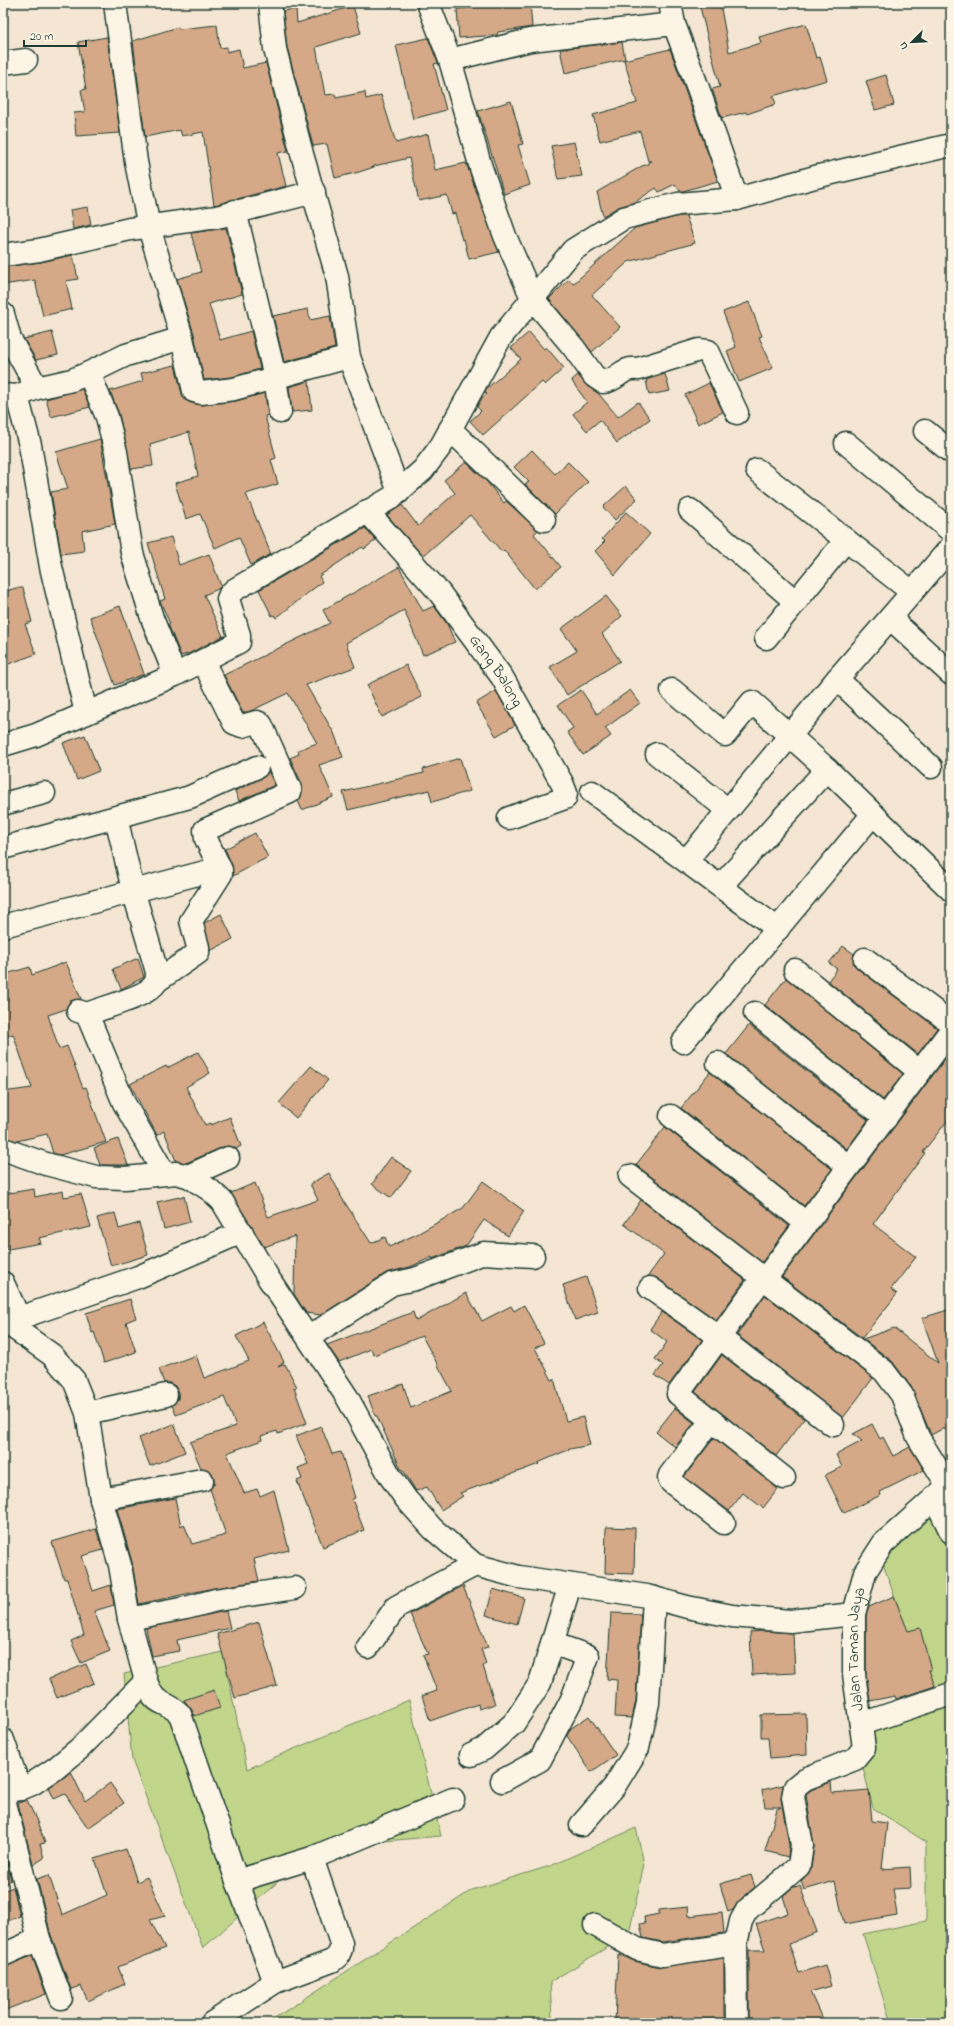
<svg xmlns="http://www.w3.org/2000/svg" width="954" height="2026" font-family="'Indie Flower',sans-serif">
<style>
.green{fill:#c2d68b;stroke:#708a60}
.building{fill:#d5a987;stroke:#1f3d34}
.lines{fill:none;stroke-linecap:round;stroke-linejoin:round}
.minor-casing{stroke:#1f3d34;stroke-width:25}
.minor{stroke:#fcf5e5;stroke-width:22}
.labels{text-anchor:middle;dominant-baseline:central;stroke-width:3;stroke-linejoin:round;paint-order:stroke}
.street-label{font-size:16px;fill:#1f3d34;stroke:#fcf5e5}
</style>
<rect width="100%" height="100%" fill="#f4e6d2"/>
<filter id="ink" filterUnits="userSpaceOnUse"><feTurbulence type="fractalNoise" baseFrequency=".025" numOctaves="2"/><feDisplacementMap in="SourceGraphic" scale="8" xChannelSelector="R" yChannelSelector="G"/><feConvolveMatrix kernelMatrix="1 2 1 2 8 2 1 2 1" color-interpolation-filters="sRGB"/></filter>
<g filter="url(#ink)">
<!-- green -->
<path class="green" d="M951,1477V2023H891L863,1934L926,1921V1842L873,1808L856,1739L930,1698L873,1535Z
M223,1652L247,1769L409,1700L441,1836L317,1847L203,1948L132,1760L124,1674Z
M636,1828L644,1864L629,1934L550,1982L552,2018L534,2023H267L472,1890L550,1866Z"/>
<!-- building -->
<path class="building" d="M520,3H530L532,27L498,32L497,35L459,38L457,9Z
M699,3H720L729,52L761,43L759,37L806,24L816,58L820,57L827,80L773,96L776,104L747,114L746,112L722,118L712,89L720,87Z
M353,6L361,33L316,47L325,95L335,94L336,98L365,92L366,99L381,95L396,143L428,134L435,170L466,163L499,252L469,259L464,239L462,240L455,213L452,214L447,195L419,201L409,158L374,166V167L359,172L335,178L327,144L313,146L287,47L283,11L296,9L297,23Z
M217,25L220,48L227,47V52L239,49L243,68L266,63L288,151L278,153L286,186L214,205L203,132L182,136L180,130L145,137L133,41L178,27L179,29Z
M107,37L120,133L76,136L74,113L85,112L81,90L86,89L78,42Z
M428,38L438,63L434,64L446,110L413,119L396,45Z
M622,42L625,59L565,73L560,49Z
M670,49L718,181L683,191H680L675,184L659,192L656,188L635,202L618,207L603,216L597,192L642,166L649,164L648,162L651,161H648L640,131L600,141L593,115L637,103L624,60Z
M886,75L894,105L875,110L866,81Z
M511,101L523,144L518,145L530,185L504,194L478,111Z
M574,142L582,176L558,179L551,146Z
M88,207L91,225L73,229L70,210Z
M680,216H686L695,243L628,262L592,295L620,327L592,352L549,299L569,279L573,284L635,228Z
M226,228L242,294L209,304L220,340L251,331L260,369L232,377L204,380L194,334L177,279L201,272L191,233Z
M73,255L78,279L66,281L72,309L43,316L35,280L3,285V267L41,262Z
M749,302L762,336L759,337L773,368L739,382L727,351L736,347L723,312Z
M308,309L310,320L330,316L335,348L284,362L273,316Z
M52,332L58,355L36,360L24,339Z
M529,332L544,349L546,347L564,368L545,385L542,382L483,435L470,421L481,411L477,407L482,398L487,394L485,392L486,389L521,359L511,348Z
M175,365L182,394L185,400L191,403L202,405L236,401L265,393L268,415L265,416L276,458L271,460L278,484L246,494L271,554L251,565L239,537L215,548L200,514L186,519L175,483L198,476L189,432L150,444L153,466L131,469L119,414L110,391L143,381L141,373Z
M665,374L670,391L649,395L646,380Z
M578,375L587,386L598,393L618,417L638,402L650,419L617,443L600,420L587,431L573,414L587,402L573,383L572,380Z
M309,381L312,410L292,412L289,387Z
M709,383L723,412L698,424L685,395Z
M82,389L90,407L51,417L46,399Z
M100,439L115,524L82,531L84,551L61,554L51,492L68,489L56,452Z
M532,450L555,474L568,462L588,482L555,514L525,484L529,482L514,467Z
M465,463H467L487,482L504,503L506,501L538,530L534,534L561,567L535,589L504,550L502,552L470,515L423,556L387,515L402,505L418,526L455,493L444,480Z
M626,486L637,499L615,520L603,507Z
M626,512L650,534L615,575L595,551L605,541L602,539Z
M365,528L376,540L364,549L362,547L319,576L322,582L276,618L274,615L272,616L259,590Z
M171,537L179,565L209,554L221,586L218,589L204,595L223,636L190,653L181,656L168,624H170L160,601L165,599L148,543Z
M399,567L423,611L434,606L447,624L455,642L423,655L404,610L346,643L355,667L306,685L334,733L343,757L319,765L333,797L302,810L298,801L302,792V784L290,758L299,754L298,750L317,743L288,693L253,710L243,713L224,675L330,623L323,610Z
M16,588H23L32,622L25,624L36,654L3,666V592Z
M606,596L622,616L602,634L620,661L567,695L550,667L577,651L561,629Z
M120,606L144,674L115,685L90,617Z
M406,665L422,697L382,717L367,685Z
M581,690L597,714L630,690L640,703L605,728L611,736L583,755L567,732L573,728L558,705Z
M496,691L515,725L496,736L476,703Z
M85,735L99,771L77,780L63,743Z
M460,758L470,791L432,802L429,790L348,810L343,792L424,773L423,769Z
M268,771L275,785L239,801L235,791L262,778Z
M255,833L268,857L233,876L232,865L225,849Z
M221,914L233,939L210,951L204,923Z
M843,946L854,954L853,964L858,969L937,1028L918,1054L828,981L837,969L829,963Z
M138,958L144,977L121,989L113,969Z
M66,962L81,999L70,1001L66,1009L48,1015L59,1049L67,1046L83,1088L86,1087L106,1142L60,1155L53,1153L47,1134L17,1141L3,1137V1092L32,1088L13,1034L3,1037V975L30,967L32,975Z
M786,978L903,1074L883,1100L765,1005Z
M749,1025L868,1120L847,1149L726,1054Z
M951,1051V1116L923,1152L925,1153L873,1224L916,1257L891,1289L897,1294L862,1338L782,1277Z
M198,1052L210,1073L186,1087L205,1125L210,1123L211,1125L230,1117L241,1146L236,1149L230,1146L223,1147L186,1163L176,1161L164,1131L157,1135L130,1084L166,1066L167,1068Z
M311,1066L328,1080L296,1118L279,1103Z
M710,1072L832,1169L804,1206L681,1108Z
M665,1127L789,1226L762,1262L636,1165Z
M118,1139L128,1165H100L94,1148Z
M391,1157L411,1171L391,1198L372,1184Z
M329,1173L341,1195H340L371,1243L385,1237L389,1247L419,1233L463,1208L483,1181L524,1211L508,1236L484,1220L466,1246L432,1259V1257L410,1267L386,1273L321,1315L306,1313L294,1294L295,1236L264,1247L231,1193L255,1183L268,1217L318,1200L310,1184Z
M34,1189L35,1197L63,1191L64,1197L81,1194L91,1227L39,1238L41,1243L3,1250V1194Z
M184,1196L190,1222L164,1229L157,1202Z
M641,1200L745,1280L716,1320L657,1278L648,1276L664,1254L624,1224Z
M115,1213L119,1229L139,1223L148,1255L111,1266L97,1218Z
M586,1277L598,1312L575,1320L563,1285Z
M466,1293L482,1321L511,1306L514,1311L524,1305L544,1343L535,1348L552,1380L554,1379L566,1421L583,1417L590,1445L570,1449L538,1463L539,1464L460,1493L463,1496L441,1510L427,1487L416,1491L403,1470L401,1469L377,1416H375L368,1396L403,1384L411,1408L452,1391L422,1336L374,1355L371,1349L339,1362L327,1345L413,1312L416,1321Z
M765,1295L873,1378L843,1418L737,1335Z
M130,1299L136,1318L126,1322L136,1352L104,1363L94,1332L92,1333L86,1313Z
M951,1309V1430L942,1429L931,1435L912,1388L892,1361L863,1339L894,1328L938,1363L922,1318Z
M662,1312L702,1340L669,1385L655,1375L663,1365L655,1359L667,1342L650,1329Z
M263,1322L284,1362L278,1367L285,1364L297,1387L294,1388L307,1423L278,1434L277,1431L261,1436L262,1440L227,1453L244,1493L257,1489L260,1496L274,1490L289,1550L254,1559L259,1581L214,1588L139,1604L132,1562L117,1509L175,1498L181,1526L184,1524L192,1544L226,1535L210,1489L214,1484V1477L211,1472L201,1468L190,1442L236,1426L224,1397L176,1415L172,1405L178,1399V1392L175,1386L170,1383H164L159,1369L196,1355L204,1378L249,1361L236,1336Z
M722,1355L804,1419L776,1456L695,1392Z
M675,1408L694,1423L675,1447L656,1432Z
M174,1424L185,1452L150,1466L139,1438Z
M872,1424L880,1439L883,1437L893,1456L910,1447L924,1470L880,1492L881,1495L844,1513L825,1475L842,1467L836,1455L862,1441L853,1434Z
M321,1426L332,1454L341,1452L355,1498L352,1499L364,1530L323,1547L297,1481L302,1479L298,1468L308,1464L296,1436Z
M714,1438L778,1489L763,1508L743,1493L729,1511L684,1477Z
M606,1527L635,1528L634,1574L605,1573Z
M96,1529L103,1550L82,1556L93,1591L111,1585L114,1605L94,1611L110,1651L81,1663L71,1641L84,1635L67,1579H64L52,1542Z
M463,1586L488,1647L481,1649L486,1664L483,1666L495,1704L479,1709L478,1704L430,1721L422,1696L437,1691L423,1655L428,1654L410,1614Z
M493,1589L524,1598L517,1624L486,1615Z
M894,1596L908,1631L920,1628L931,1670H929L935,1686L896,1699L895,1696L870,1701L866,1673V1616L869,1607Z
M226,1611L230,1628L177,1640L179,1651L152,1656L146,1628Z
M611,1613L641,1614L636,1701L632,1718L615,1717L617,1680L607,1679Z
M259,1622L277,1686L235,1698L217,1634Z
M764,1631L793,1633L795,1673L752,1675L750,1632Z
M86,1664L94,1683L57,1698L49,1679Z
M214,1690L220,1708L194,1716L192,1710L184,1700Z
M806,1714L807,1755L770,1758L768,1737H761V1715Z
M589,1716L616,1755L591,1772L567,1736L570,1729Z
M71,1772L85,1801L110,1783L124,1803L88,1828L65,1794L54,1799L49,1788Z
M831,1782L832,1793L869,1790L872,1821L887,1823L882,1869L910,1867L911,1888L893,1889L897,1915L844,1924L835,1881L804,1890L801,1881L807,1875L811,1868L814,1847L806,1794L811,1790Z
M783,1785L781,1799L789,1845L788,1857L765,1851L777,1809L781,1807H765L762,1790Z
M27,1800L36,1819L45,1843L40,1844L44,1858L33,1865L18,1803Z
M3,1847L11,1880L3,1886Z
M126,1849L137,1882L147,1877L165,1916L150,1920L165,1948L118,1967L125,1984L88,2001L81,1986L71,1989L51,1935L37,1879L49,1875L62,1915L107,1895L95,1859Z
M751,1875L755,1887L739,1901L733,1910L728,1912L720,1884Z
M800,1886L817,1932L789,1944L799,1973L825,1965L831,1986L810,1992L824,2023H749V1950H765L756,1924L788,1913L783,1896L793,1887Z
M13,1887L20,1916L3,1923V1891Z
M688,1907L689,1916L722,1912L724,1933L663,1942L643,1938L640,1924L645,1923L644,1917L659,1914V1910Z
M618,1954L634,1961L660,1967L724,1958V2019L684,2020L685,2023H615Z
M32,1956L46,1994L3,2011V1967Z"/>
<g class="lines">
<defs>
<g id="minor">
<path d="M115,3L136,162L149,227L182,338L194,391L201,393L234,389L349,357"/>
<path d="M270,3L275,49L302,154L337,276L349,357L399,492"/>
<path d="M428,3L450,60L481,168L505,236L532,298L574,348L594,376L603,382C618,381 620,367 638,369L699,350L708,351L737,413"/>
<path d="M670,3L674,24L698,88L737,199"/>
<path d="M450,60L530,40L674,24"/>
<path d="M3,63L26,60"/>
<path d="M235,211L275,377L280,412"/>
<path d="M3,255L39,250L130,229L217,217L314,192"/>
<path d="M3,314L10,339L37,388"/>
<path d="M89,373L126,355L182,338"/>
<path d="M3,395L17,396L37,388L72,380L89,373L107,417L116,452L132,553L152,618L175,675"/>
<path d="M17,396L30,445L51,567L86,713"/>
<path d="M450,429L544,520"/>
<path d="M925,431L951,452"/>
<path d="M846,443L951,531"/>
<path d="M757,470L912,592"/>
<path d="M690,510L796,602"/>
<path id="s1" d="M367,511L439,592L502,677L562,783L566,793L565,798L509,818"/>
<path d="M951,547L890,618L951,674"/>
<path d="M890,618L837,679L931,767"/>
<path d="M766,638L846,540"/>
<path d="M672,690L725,735L752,702L827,769L727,879"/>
<path d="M3,745L36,735L175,675L239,642V635L228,599L230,594L234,590L391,498L423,470L441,446L501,337L573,250L624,218L678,204L737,199L815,177L951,145"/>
<path d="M657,754L728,810"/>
<path d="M827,769L951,890"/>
<path d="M592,792L778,929"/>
<path d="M3,804L44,793"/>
<path d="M3,848L116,817"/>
<path d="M686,861L837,679"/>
<path d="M3,926L205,872"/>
<path d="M865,959L951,1023"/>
<path d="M795,970L920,1072"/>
<path d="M157,981L198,953V947L191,921L221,874V870L206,839L205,830L290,792V789L261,724L257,722L242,726L234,723L203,661"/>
<path d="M78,1011L87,1014L124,1103L164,1173"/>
<path d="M755,1013L886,1118"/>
<path d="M87,1014C102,1008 143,997 152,987C157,983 157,978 157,972L133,890L116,817L190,797L257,767"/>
<path d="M683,1042L873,814"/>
<path d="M718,1063L848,1166"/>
<path d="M671,1116L806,1223"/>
<path d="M3,1149L46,1164L96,1177L125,1178L176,1173L188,1176L210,1190L222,1201L269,1279L347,1397L390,1476L406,1499L433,1529L475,1565L519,1577L647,1596L687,1607L732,1616L790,1621L854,1614"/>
<path d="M188,1176L228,1158"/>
<path d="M630,1176L884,1371L902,1395L918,1437L948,1486"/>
<path d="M763,1277L678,1394L784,1478"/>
<path d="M765,1279L951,1030"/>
<path d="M3,1283L19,1318"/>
<path d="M650,1288L719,1337L833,1425"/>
<path d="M14,1328L19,1318L138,1277L242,1232"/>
<path d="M309,1337L392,1284L415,1279L484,1253L533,1256"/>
<path d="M87,1413L166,1395"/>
<path d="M711,1421L670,1475L669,1478L671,1482L724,1523"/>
<path d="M934,1497L951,1532"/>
<path d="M101,1499L202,1480"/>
<path d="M129,1619L186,1608L216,1600L295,1588"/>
<path d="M368,1647L396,1607L475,1565"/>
<path d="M146,1681C156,1709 163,1698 180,1714L237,1881L275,1982"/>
<path d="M861,1724L951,1694"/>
<path d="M3,1740L20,1789"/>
<path d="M471,1755L484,1749L514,1723L540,1683L570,1585"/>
<path d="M502,1781L540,1760L572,1699L588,1656L552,1643"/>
<path d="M3,1792L20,1789L32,1784L56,1768L79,1749L146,1681L129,1619L120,1565L101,1499L87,1413L74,1380L52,1355L14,1328"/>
<path d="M3,1795L39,1939L61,1998"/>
<path d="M581,1825L614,1787L638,1748L648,1703L654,1598"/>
<path d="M237,1881L312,1858L453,1799"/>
<path d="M595,1925L637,1949L663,1955L736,1944"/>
<path d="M3,1955L39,1939"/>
<path d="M212,2023L275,1982L332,1961L338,1956L341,1949V1943L312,1858"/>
<path id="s2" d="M737,2023L736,1944L741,1921L747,1910L799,1866L802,1845L793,1797L795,1787L805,1779L855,1759L864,1748L854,1674V1614L865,1572L883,1544L951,1483"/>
</g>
</defs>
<!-- minor casing -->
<use href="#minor" class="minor-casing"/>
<!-- minor -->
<use href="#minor" class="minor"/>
</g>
</g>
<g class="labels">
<!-- street labels -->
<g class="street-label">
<text stroke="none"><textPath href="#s1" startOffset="206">Gang Balong</textPath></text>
<text stroke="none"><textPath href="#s2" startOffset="444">Jalan Taman Jaya</textPath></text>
</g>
</g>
<!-- margin -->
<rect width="954" height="2026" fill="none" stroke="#fcf5e5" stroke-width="16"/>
<rect x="8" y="8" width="938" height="2010" fill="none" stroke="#1f3d34" stroke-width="1.5" filter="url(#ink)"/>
<!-- north arrow -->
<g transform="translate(912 42) rotate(246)" stroke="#fcf5e5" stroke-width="3" paint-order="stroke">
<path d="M0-3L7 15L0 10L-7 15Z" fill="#1f3d34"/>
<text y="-6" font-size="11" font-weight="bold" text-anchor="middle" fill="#1f3d34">U</text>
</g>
<!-- scale -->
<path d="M24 40v6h62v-6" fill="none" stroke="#1f3d34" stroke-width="2"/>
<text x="30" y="40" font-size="12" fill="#1f3d34" stroke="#fcf5e5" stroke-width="3" paint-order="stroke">20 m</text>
</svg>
